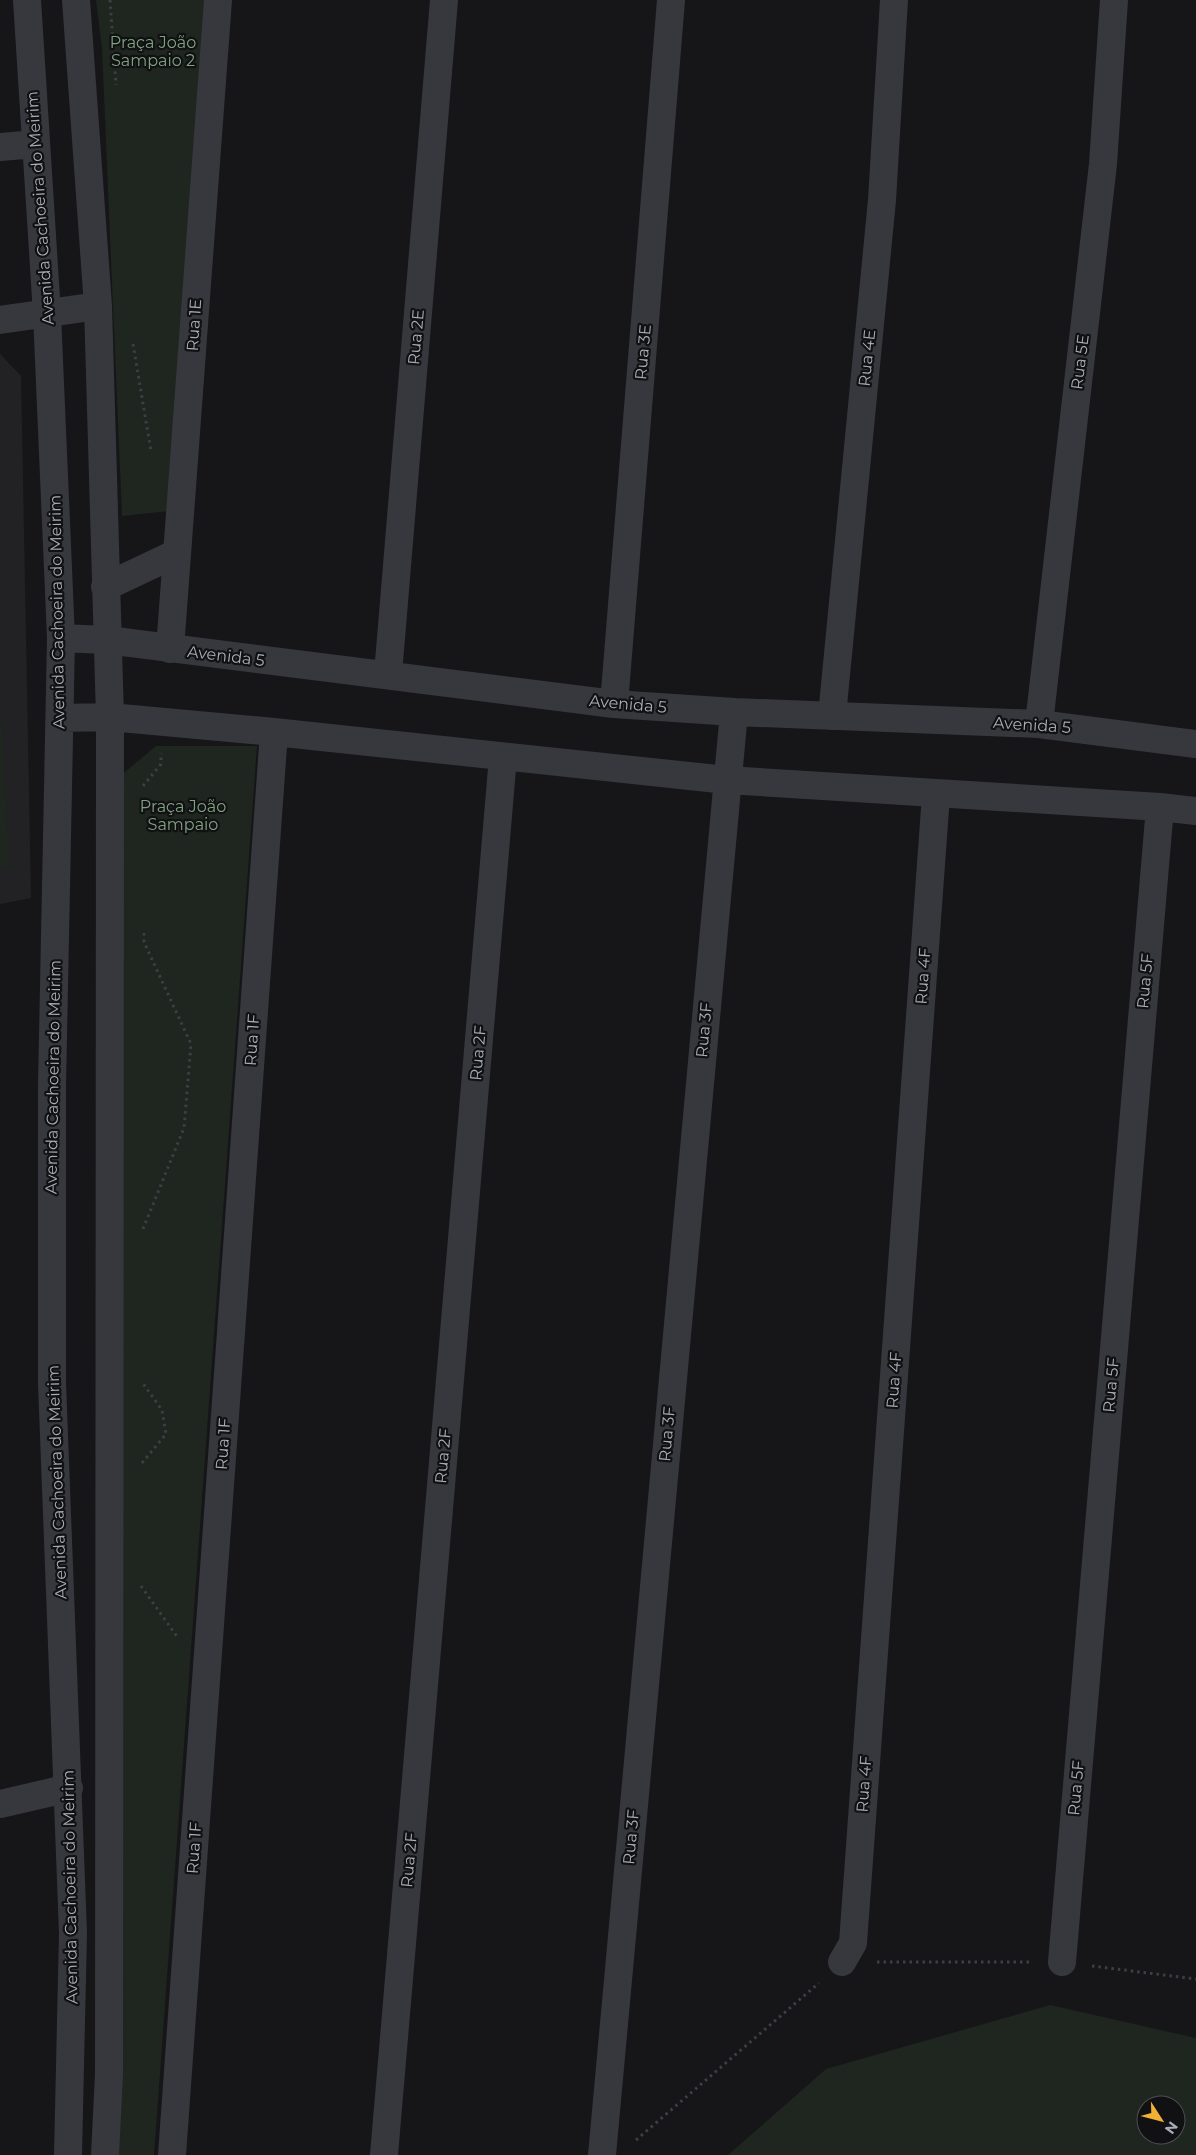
<svg xmlns="http://www.w3.org/2000/svg" width="1196" height="2155" font-family="Montserrat,sans-serif">
<style>
.built{fill:#222225}
.green{fill:#1e261f;fill-rule:evenodd}
.lines{fill:none;stroke-linecap:round;stroke-linejoin:round}
.path{stroke:#3d3f44;stroke-width:3;stroke-dasharray:2.5 4;stroke-linecap:butt}
.minor{stroke:#37383d;stroke-width:28}
.labels{text-anchor:middle;dominant-baseline:central;stroke-width:4.5;stroke-linejoin:round;paint-order:stroke}
.park-label{font-size:16px;fill:#7fa381;stroke:#111113}
.street-label{font-size:16px;fill:#a8adb8;stroke:#111113}
</style>
<rect width="100%" height="100%" fill="#161618"/>
<!-- built -->
<path class="built" d="M0,354L21,376L31,898L0,904Z"/>
<!-- green -->
<path class="green" d="M96,0H206L179,510L122,516L102,48Z
M0,694L10,867L0,868Z
M156,746H257L154,2155H113V782Z
M1050,2005L1196,2038V2155H728L826,2069ZM1146,2105H1176V2135H1146Z"/>
<g class="lines">
<!-- path -->
<path class="path" d="M110,0L116,85
M133,344L151,451
M143,786L161,764V753
M143,1229L184,1128L191,1044L144,942V932
M142,1463L166,1434L162,1410L142,1382
M141,1586L178,1638
M877,1962H1031
M1092,1966L1196,1979
M636,2140L819,1983"/>
<!-- minor -->
<path class="minor" d="M27,0L47,314L61,638L52,1086V1383L73,1933L68,2155
M76,0L98,306L110,717L109,2074L105,2155
M0,147L36,144
M0,320L98,306
M105,587L177,553
M61,638L107,640L614,704L734,712L1039,724L1196,744
M170,649L218,0
M388,674L444,0
M614,704L671,0
M832,716L882,200L894,0
M61,718L110,717L274,732L727,780L1160,807L1196,811
M1039,724L1103,164L1114,0
M0,1804L69,1788
M842,1962L853,1943L936,795
M1062,1962L1160,807
M172,2155L274,732
M384,2155L503,757
M602,2155L734,712"/>
</g>
<g class="labels">
<!-- park labels -->
<g class="park-label">
<text x="153" y="42">Praça João<tspan x="153" dy="18">Sampaio 2</tspan></text>
<text x="183" y="806">Praça João<tspan x="183" dy="18">Sampaio</tspan></text>
</g>
<!-- street labels -->
<g class="street-label">
<text transform="translate(40 208) rotate(-94)">Avenida Cachoeira do Meirim</text>
<text transform="translate(194 325) rotate(-86)">Rua 1E</text>
<text transform="translate(416 337) rotate(-85)">Rua 2E</text>
<text transform="translate(643 352) rotate(-85)">Rua 3E</text>
<text transform="translate(867 358) rotate(-84)">Rua 4E</text>
<text transform="translate(1080 362) rotate(-83)">Rua 5E</text>
<text transform="translate(57 612) rotate(-91)">Avenida Cachoeira do Meirim</text>
<text transform="translate(226 656) rotate(7)">Avenida 5</text>
<text transform="translate(628 704) rotate(5)">Avenida 5</text>
<text transform="translate(1032 725) rotate(4)">Avenida 5</text>
<text transform="translate(923 976) rotate(-86)">Rua 4F</text>
<text transform="translate(1145 981) rotate(-85)">Rua 5F</text>
<text transform="translate(704 1030) rotate(-85)">Rua 3F</text>
<text transform="translate(252 1040) rotate(-86)">Rua 1F</text>
<text transform="translate(478 1053) rotate(-85)">Rua 2F</text>
<text transform="translate(53 1077) rotate(-89)">Avenida Cachoeira do Meirim</text>
<text transform="translate(894 1380) rotate(-86)">Rua 4F</text>
<text transform="translate(1111 1385) rotate(-85)">Rua 5F</text>
<text transform="translate(667 1434) rotate(-85)">Rua 3F</text>
<text transform="translate(223 1444) rotate(-86)">Rua 1F</text>
<text transform="translate(443 1456) rotate(-85)">Rua 2F</text>
<text transform="translate(57 1482) rotate(-92)">Avenida Cachoeira do Meirim</text>
<text transform="translate(864 1784) rotate(-86)">Rua 4F</text>
<text transform="translate(1076 1788) rotate(-85)">Rua 5F</text>
<text transform="translate(631 1837) rotate(-85)">Rua 3F</text>
<text transform="translate(194 1848) rotate(-86)">Rua 1F</text>
<text transform="translate(409 1860) rotate(-85)">Rua 2F</text>
<text transform="translate(70 1887) rotate(-91)">Avenida Cachoeira do Meirim</text>
</g>
</g>
<!-- north arrow -->
<g transform="translate(1161 2120) rotate(126)"><circle r="24" fill="#111113" stroke="#4d4f55"/>
<path d="M0-4L9 19L0 12L-9 19Z" fill="#f2b134"/>
<text y="-8" font-size="14" font-weight="bold" text-anchor="middle" fill="#a8adb8">N</text>
</g>
</svg>
